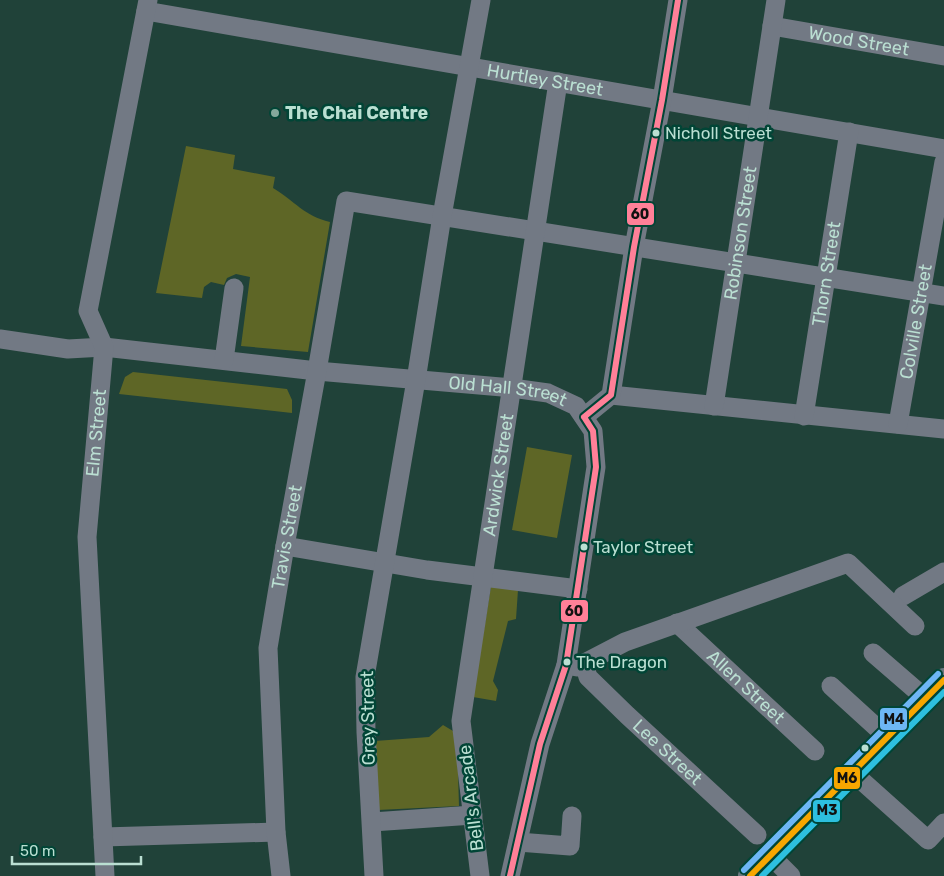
<svg xmlns="http://www.w3.org/2000/svg" width="944" height="876" font-family="Rubik,sans-serif">
<style>
.green{fill:#5e6626}
.lines{fill:none;stroke-linecap:round;stroke-linejoin:round}
.minor{stroke:#727984;stroke-width:19}
.major{stroke:#6a787f;stroke-width:24}
.bus-1-casing{stroke:#014536;stroke-width:10}
.bus-2-casing{stroke:#014536;stroke-width:10}
.bus-3-casing{stroke:#014536;stroke-width:10}
.bus-4-casing{stroke:#014536;stroke-width:10}
.bus-1{stroke:#ff8098;stroke-width:6}
.bus-2{stroke:#f7a600;stroke-width:6}
.bus-3{stroke:#2dbfdf;stroke-width:6}
.bus-4{stroke:#6db6f5;stroke-width:6}
.poi-dot{fill:#84a89c;stroke:#014536;stroke-width:2}
.bus-dot{fill:#badfd2;stroke:#014536;stroke-width:2}
.labels{text-anchor:middle;dominant-baseline:central;stroke-width:5;stroke-linejoin:round;paint-order:stroke}
.bus-label{font-size:17px;fill:#badfd2;stroke:#014536;text-anchor:start}
.street-label{font-size:18px;fill:#badfd2;stroke:#014536}
.poi-label{font-size:18px;font-weight:bold;fill:#badfd2;stroke:#014536;text-anchor:start}
.line-badge{stroke:#014536;stroke-width:2}
.pale-badge-label{font-size:14px;text-anchor:middle;font-weight:bold;fill:#111}
</style>
<rect width="100%" height="100%" fill="#204239"/>
<!-- green -->
<path class="green" d="M186,146L235,155L233,169L275,177L273,188C295,201 304,216 330,222L308,352L241,346L250,277L236,274L227,278L224,285L211,282L204,287L202,298L156,293Z
M133,372L287,389L292,400V413L119,394L125,377Z
M527,447L572,455L557,538L512,530Z
M491,586L518,590L516,619L508,621L493,681L498,690L496,701L473,697Z
M443,725L453,731L457,737L459,806L378,810L375,741L429,737Z"/>
<g class="lines">
<!-- minor -->
<g class="minor">
<path id="s1" d="M146,11L944,149"/>
<path id="s2" d="M772,26L944,56"/>
<path id="s3" d="M0,339L68,349L104,347L317,371L512,388L548,393L576,406L593,431L596,467L566,665L540,744L510,876"/>
<path d="M224,360L234,288"/>
<path d="M611,395L944,429"/>
<path id="s4" d="M714,406L776,0"/>
<path id="s5" d="M804,416L849,132"/>
<path d="M584,417L611,395L634,247L662,100L678,0"/>
<path id="s6" d="M898,424L944,162"/>
<path d="M285,546L427,570L578,589"/>
<path d="M903,596L944,572"/>
<path id="s7" d="M677,623L815,751"/>
<path d="M873,653L925,698"/>
<path id="s8" d="M584,663L588,677L627,715L757,835"/>
<path d="M566,665L577,667L625,642L848,563L915,626"/>
<path d="M831,686L887,737"/>
<path d="M852,772L928,840L944,823"/>
<path d="M372,822L473,815"/>
<path d="M103,837L276,832"/>
<path d="M518,842L570,846L572,816"/>
<path d="M770,855L791,876"/>
<path id="s9" d="M105,876L87,537L104,347L88,311L148,0"/>
<path id="s10" d="M281,876L276,832L268,648L285,546L317,371L346,201L944,296"/>
<path d="M374,876L366,732L365,677L416,380L442,216L481,0"/>
<path id="s11" d="M480,876L461,721L558,82"/>
</g>
<!-- major -->
<path class="major" d="M750,876L944,680"/>
<defs>
<path id="bus-1" d="M584,417L611,395L634,247L662,100L678,0
M510,876L540,744L566,665L596,467L593,431L584,417"/>
<path id="bus-2" d="M750,876L944,680"/>
<path id="bus-3" d="M762,876L944,692"/>
<path id="bus-4" d="M744,870L938,674"/>
</defs>
<!-- bus-1 casing -->
<use href="#bus-1" class="bus-1-casing"/>
<!-- bus-2 casing -->
<use href="#bus-2" class="bus-2-casing"/>
<!-- bus-3 casing -->
<use href="#bus-3" class="bus-3-casing"/>
<!-- bus-4 casing -->
<use href="#bus-4" class="bus-4-casing"/>
<!-- bus-1 -->
<use href="#bus-1" class="bus-1"/>
<!-- bus-2 -->
<use href="#bus-2" class="bus-2"/>
<!-- bus-3 -->
<use href="#bus-3" class="bus-3"/>
<!-- bus-4 -->
<use href="#bus-4" class="bus-4"/>
</g>
<!-- markers -->
<circle class="poi-dot" cx="275" cy="113" r="5"/>
<g class="bus-dot">
<circle cx="656" cy="133" r="4.5"/>
<circle cx="584" cy="547" r="4.5"/>
<circle cx="567" cy="662" r="4.5"/>
<circle cx="865" cy="748" r="4.5"/>
</g>
<g class="labels">
<!-- bus labels -->
<g class="bus-label">
<text x="665" y="133">Nicholl Street</text>
<text x="593" y="547">Taylor Street</text>
<text x="576" y="662">The Dragon</text>
</g>
<!-- street labels -->
<g class="street-label">
<text stroke="none"><textPath href="#s2" startOffset="88">Wood Street</textPath></text>
<text stroke="none"><textPath href="#s1" startOffset="405">Hurtley Street</textPath></text>
<text stroke="none"><textPath href="#s4" startOffset="175">Robinson Street</textPath></text>
<text stroke="none"><textPath href="#s5" startOffset="144">Thorn Street</textPath></text>
<text stroke="none"><textPath href="#s6" startOffset="104">Colville Street</textPath></text>
<text stroke="none"><textPath href="#s3" startOffset="511">Old Hall Street</textPath></text>
<text stroke="none"><textPath href="#s9" startOffset="444">Elm Street</textPath></text>
<text stroke="none"><textPath href="#s11" startOffset="405">Ardwick Street</textPath></text>
<text stroke="none"><textPath href="#s10" startOffset="341">Travis Street</textPath></text>
<text stroke="none"><textPath href="#s7" startOffset="94">Allen Street</textPath></text>
<text transform="translate(368 718) rotate(-91)">Grey Street</text>
<text stroke="none"><textPath href="#s8" startOffset="124">Lee Street</textPath></text>
<text transform="translate(471 798) rotate(-97)">Bell's Arcade</text>
</g>
<!-- poi labels -->
<g class="poi-label">
<text x="285" y="113">The Chai Centre</text>
</g>
</g>
<g class="line-badge">
<rect x="626" y="202" width="29" height="24" rx="5" fill="#ff8098"/>
<rect x="560" y="599" width="29" height="24" rx="5" fill="#ff8098"/>
<rect x="879" y="707" width="29" height="24" rx="5" fill="#6db6f5"/>
<rect x="833" y="766" width="28" height="24" rx="5" fill="#f7a600"/>
<rect x="812" y="799" width="29" height="24" rx="5" fill="#2dbfdf"/>
</g>
<g class="pale-badge-label">
<text x="640" y="219">60</text>
<text x="574" y="616">60</text>
<text x="894" y="724">M4</text>
<text x="847" y="783">M6</text>
<text x="827" y="815">M3</text>
</g>
<!-- scale -->
<path d="M12 856v8h129v-8" fill="none" stroke="#badfd2" stroke-width="2.5"/>
<text x="20" y="856" font-size="15" fill="#badfd2" stroke="#014536" stroke-width="4" paint-order="stroke">50 m</text>
</svg>
